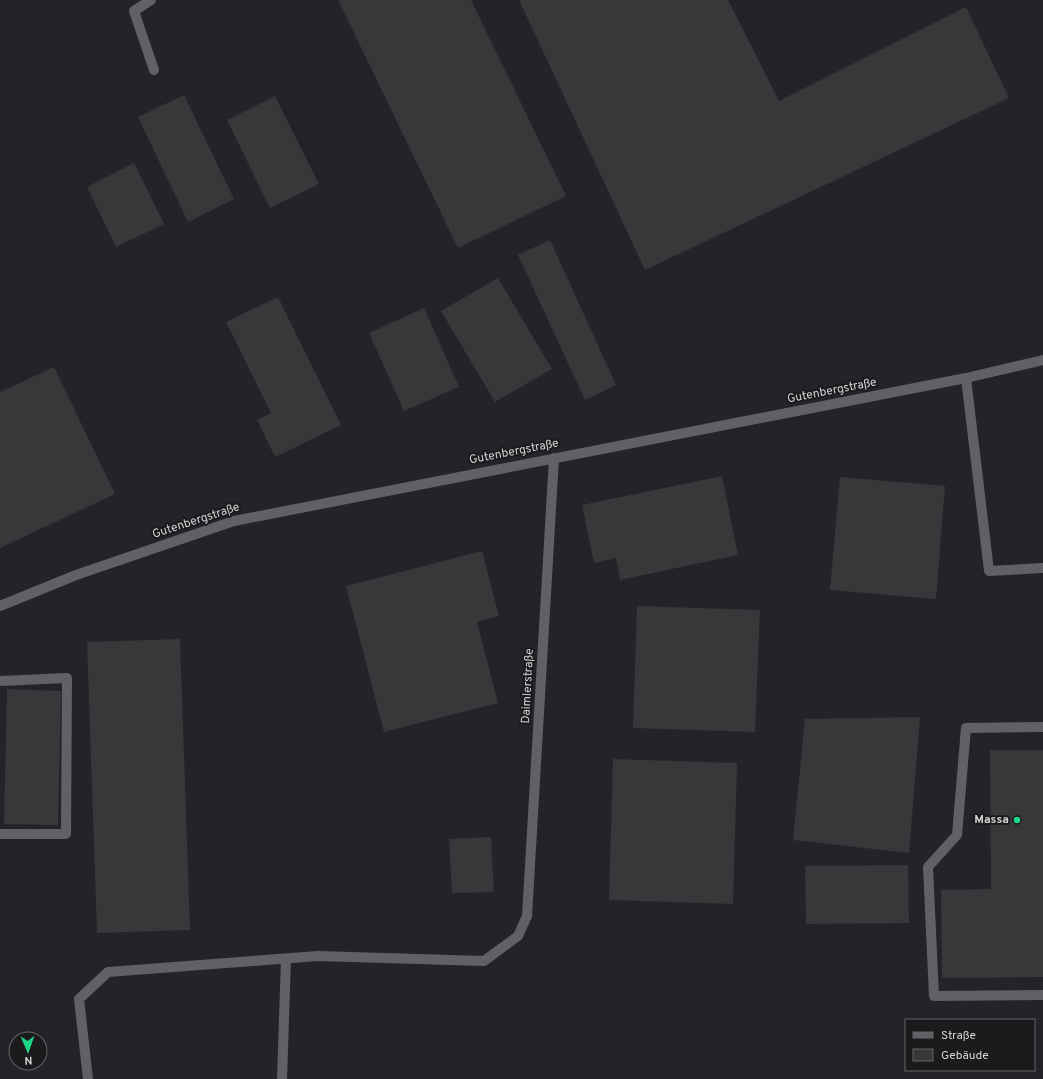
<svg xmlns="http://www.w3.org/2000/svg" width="1043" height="1079" font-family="Overpass,sans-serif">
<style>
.built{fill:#262229;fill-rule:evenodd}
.building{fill:#38373a}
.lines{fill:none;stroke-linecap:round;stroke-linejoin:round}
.lane{stroke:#626064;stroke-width:10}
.street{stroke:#626064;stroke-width:10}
.poi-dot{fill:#1ed888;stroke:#1b1a1d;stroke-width:1.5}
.labels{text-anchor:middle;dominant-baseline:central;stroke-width:4;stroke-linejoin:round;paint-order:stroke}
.street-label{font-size:12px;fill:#d3d2d4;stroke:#1b1a1d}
.poi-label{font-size:12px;font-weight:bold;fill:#d3d2d4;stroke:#1b1a1d;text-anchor:end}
</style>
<rect width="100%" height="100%" fill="#1b1a1d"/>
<!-- built -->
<path class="built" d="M0,0H1043V1079H0ZM906,1020H1034V1070H906ZM16,1039H40V1063H16Z"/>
<!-- building -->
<path class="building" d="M338,0H471L566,196L458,248Z
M519,0H728L779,101L966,7L1009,98L645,270Z
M184,95L234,199L188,222L138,117Z
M275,96L319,184L270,208L227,120Z
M134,163L164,224L116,247L87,187Z
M550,240L616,385L585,400L518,255Z
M498,278L552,369L495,402L441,311Z
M278,297L341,425L275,457L257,420L271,413L226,322Z
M424,308L459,387L404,411L369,333Z
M54,367L115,494L0,548V392Z
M722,476L738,555L620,580L616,558L594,563L582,505Z
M840,477L945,486L936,599L830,590Z
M482,551L499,616L477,622L498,703L384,732L346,586Z
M637,606L760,610L755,732L633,728Z
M180,639L190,930L97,933L87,642Z
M7,689L61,691L58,825L4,824Z
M920,717L909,853L793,840L805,719Z
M990,750H1043V977L942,978L941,890L991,889Z
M613,759L737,763L733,904L609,900Z
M491,837L494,892L452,893L449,839Z
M908,865L909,923L806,924L805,866Z"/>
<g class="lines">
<!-- lane -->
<path class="lane" d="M151,0L134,11L154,70
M966,378L989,571L1043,568
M0,681L67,678L66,834H0
M1043,727L966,728L957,835L928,867L934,996L1043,995
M88,1079L79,999L108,972L318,956L484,961L518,936L527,916
M282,1079L286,959"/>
<!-- street -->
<path class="street" d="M0,606L76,575L234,521L966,378L1043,360
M527,916L554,458"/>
</g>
<!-- markers -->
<circle class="poi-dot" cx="1017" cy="820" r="4"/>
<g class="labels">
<!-- street labels -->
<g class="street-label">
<text transform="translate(832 391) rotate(-11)">Gutenbergstraße</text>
<text transform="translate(514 452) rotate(-11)">Gutenbergstraße</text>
<text transform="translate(196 521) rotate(-18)">Gutenbergstraße</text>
<text transform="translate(528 686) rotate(-87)">Daimlerstraße</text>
</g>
<!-- poi labels -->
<g class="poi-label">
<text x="1009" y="820">Massa</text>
</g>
</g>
<!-- legend -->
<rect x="905" y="1019" width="130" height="52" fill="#1b1a1d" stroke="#656466"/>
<rect x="913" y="1032" width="20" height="6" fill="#626064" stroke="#656466"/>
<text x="941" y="1039" font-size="12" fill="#d3d2d4">Straße</text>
<rect x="913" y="1049" width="20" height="12" fill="#38373a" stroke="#656466"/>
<text x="941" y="1059" font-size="12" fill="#d3d2d4">Gebäude</text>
<!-- north arrow -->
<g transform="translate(28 1051) rotate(178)"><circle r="19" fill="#1b1a1d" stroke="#656466"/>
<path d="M0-3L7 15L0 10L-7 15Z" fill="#1ed888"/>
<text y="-6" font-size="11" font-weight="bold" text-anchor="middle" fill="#d3d2d4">N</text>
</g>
</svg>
